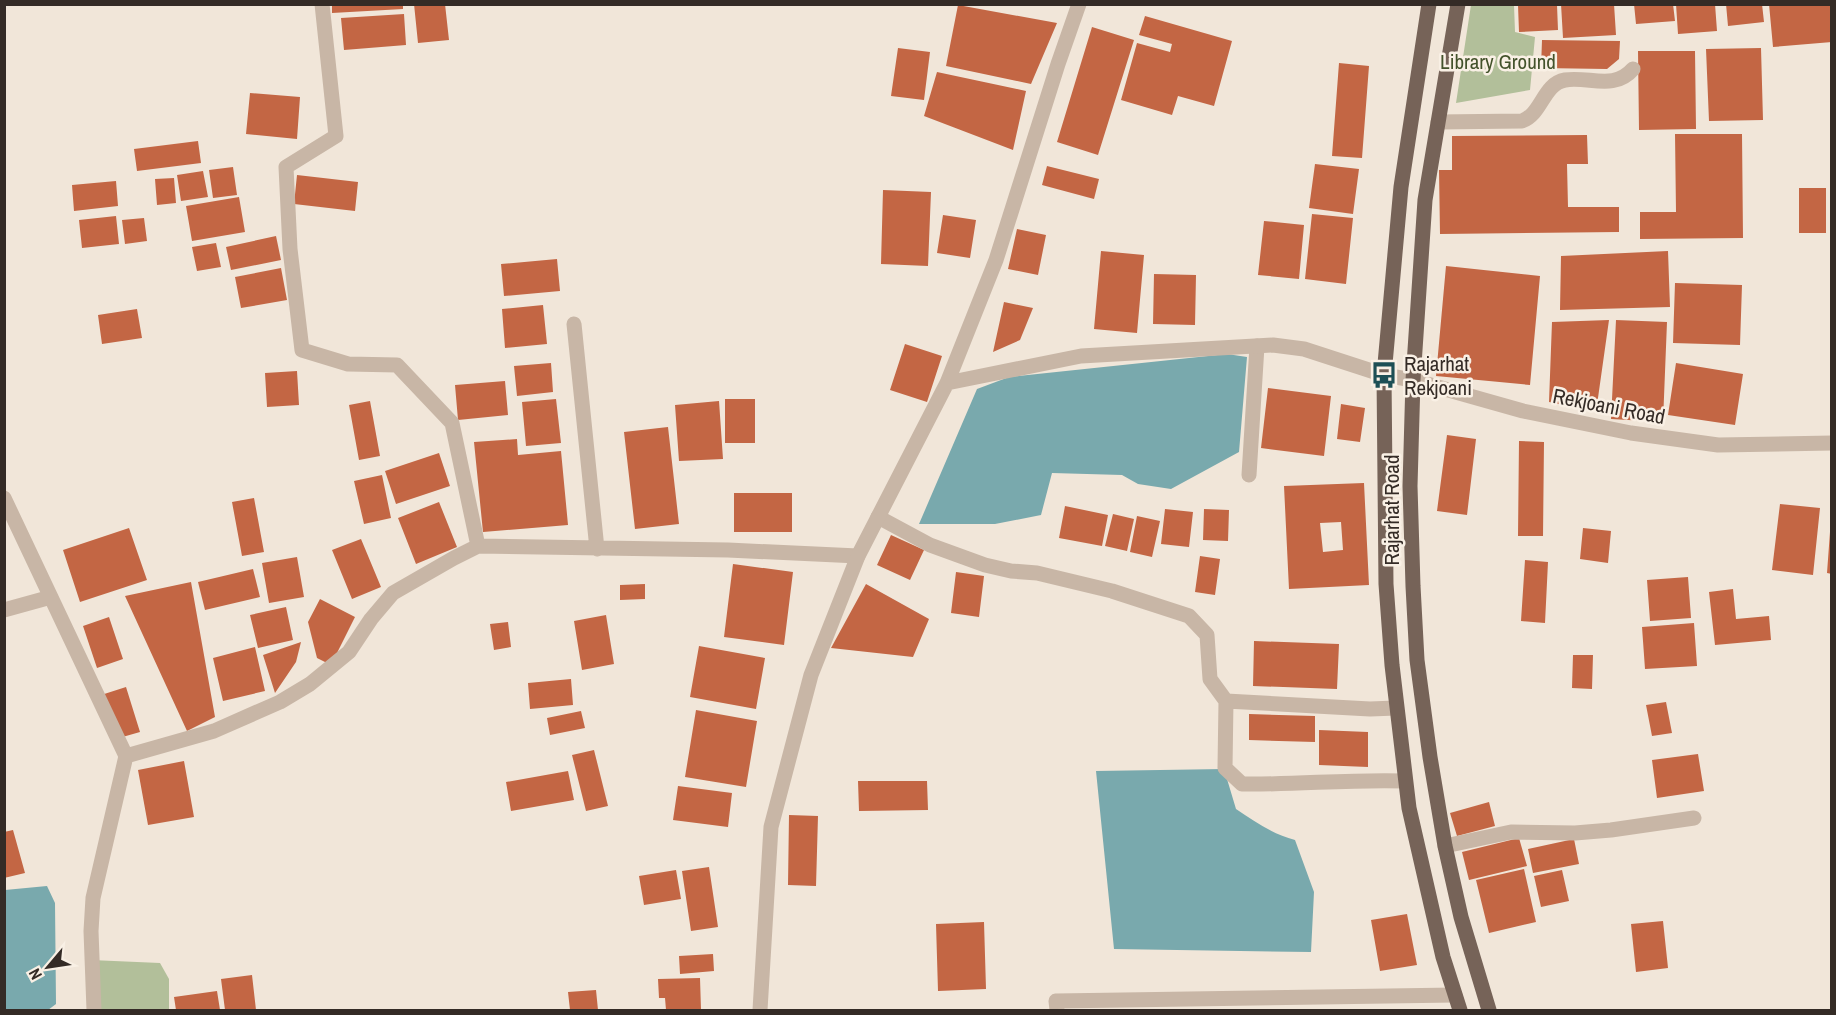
<svg xmlns="http://www.w3.org/2000/svg" width="1836" height="1015" font-family="'Archivo Narrow',sans-serif">
<style>
.green{fill:#b2bf9a}
.water{fill:#79a9ad}
.building{fill:#c36644;fill-rule:evenodd}
.lines{fill:none;stroke-linecap:round;stroke-linejoin:round}
.minor{stroke:#c8b6a6;stroke-width:15}
.tertiary{stroke:#c8b6a6;stroke-width:15}
.primary{stroke:#766358;stroke-width:15}
.labels{text-anchor:middle;dominant-baseline:central;stroke-width:5;stroke-linejoin:round;paint-order:stroke}
.park-label{font-size:21px;fill:#43522b;stroke:#f9f0e5}
.poi-label{font-size:21px;fill:#342b26;stroke:#f9f0e5;text-anchor:start}
.street-label{font-size:21px;fill:#342b26;stroke:#f9f0e5}
</style>
<rect width="100%" height="100%" fill="#f1e6d9"/>
<!-- green -->
<path class="green" d="M1471,5H1514L1515,32L1535,37L1530,90L1456,103Z
M91,960L160,963L169,979V1010H92Z"/>
<!-- water -->
<path class="water" d="M1227,354L1247,357L1239,452L1171,489L1138,484L1122,475L1052,473L1041,515L995,524H919L977,389L1009,377Z
M1224,769L1236,809C1255,822 1273,834 1295,840L1314,892L1311,952L1114,949L1096,771Z
M47,886L55,903L56,1004L48,1010H5V890Z"/>
<!-- building -->
<path class="building" d="M332,4H403V9L332,13Z
M414,4H445L449,40L418,43Z
M1561,4H1614L1616,35L1563,38Z
M1634,4H1673L1675,21L1636,24Z
M1676,4H1715L1717,31L1678,34Z
M1726,4H1762L1764,22L1728,26Z
M1769,4H1832V42L1773,47Z
M958,5L1057,23L1031,84L946,66Z
M1518,5H1557L1558,30L1519,32Z
M404,14L406,45L344,50L341,18Z
M1145,16L1232,41L1214,106L1178,96L1172,115L1121,100L1137,43L1170,52L1172,44L1139,35Z
M1092,27L1134,40L1098,155L1057,142Z
M1542,40L1620,41L1619,59L1607,69L1541,68Z
M898,48L930,52L924,100L891,96Z
M1761,48L1763,120L1709,121L1706,49Z
M1638,51H1695L1696,129L1639,130Z
M1339,63L1369,66L1362,158L1332,156Z
M937,72L1026,91L1013,150L924,116Z
M250,93L300,97L297,139L246,134Z
M1675,134H1742L1743,238L1640,239V212H1676Z
M1587,135L1588,164H1567L1568,207H1619V232L1440,234L1439,170H1452V136Z
M198,141L201,163L137,171L134,149Z
M1315,164L1359,169L1353,214L1309,208Z
M1047,166L1099,179L1094,199L1042,185Z
M233,167L237,195L213,198L209,170Z
M203,171L208,197L181,201L177,175Z
M297,175L358,182L355,211L294,204Z
M174,178L176,203L157,205L155,179Z
M116,181L118,206L74,211L72,185Z
M1799,188H1826V233H1799Z
M883,190L931,192L928,266L881,264Z
M239,197L245,232L192,241L186,206Z
M1312,214L1353,218L1346,284L1305,279Z
M943,215L976,220L970,258L937,253Z
M116,216L119,244L82,248L79,220Z
M144,218L147,241L125,244L122,220Z
M1264,221L1304,225L1299,279L1258,275Z
M1017,229L1046,235L1038,275L1008,269Z
M276,236L281,260L231,270L226,247Z
M216,243L221,267L197,271L192,247Z
M1101,251L1144,255L1137,333L1094,329Z
M1668,251L1670,307L1560,310L1561,256Z
M557,259L560,291L504,296L501,264Z
M1446,266L1540,276L1530,385L1436,376Z
M281,268L287,300L241,308L235,277Z
M1154,274L1196,275L1195,325L1153,324Z
M1675,283L1742,285L1740,345L1673,343Z
M1004,302L1033,308L1020,340L993,352Z
M543,305L547,344L505,348L502,309Z
M137,309L142,338L102,344L98,315Z
M1609,320L1596,412L1549,402L1552,322Z
M1616,320L1667,322L1663,422L1611,419Z
M905,344L942,356L927,402L890,390Z
M551,363L553,392L517,396L514,366Z
M1676,363L1743,374L1735,425L1668,415Z
M297,371L299,405L267,407L265,373Z
M505,381L508,415L458,420L455,385Z
M1268,388L1331,396L1324,456L1261,448Z
M556,399L561,443L526,446L522,402Z
M725,399H755V443H725Z
M370,401L380,456L359,460L349,405Z
M719,401L723,459L679,461L675,405Z
M1341,404L1365,408L1360,442L1337,439Z
M668,427L679,524L635,529L624,432Z
M1447,435L1476,439L1467,515L1437,511Z
M517,439L518,455L561,451L568,525L483,532L474,442Z
M1519,441L1544,442L1543,536H1518Z
M439,453L450,486L396,504L385,471Z
M382,475L391,518L364,524L354,481Z
M1364,483L1369,585L1289,589L1284,486ZM1341,522L1343,550L1323,552L1320,523Z
M734,493H792V532H734Z
M254,498L264,552L242,556L232,502Z
M439,502L457,547L416,564L398,518Z
M1780,504L1820,508L1813,575L1772,570Z
M1065,506L1108,515L1102,546L1059,538Z
M1165,509L1193,512L1189,547L1161,544Z
M1204,509L1229,510L1228,541L1203,540Z
M1113,514L1134,519L1127,551L1105,546Z
M1137,516L1160,521L1152,557L1130,552Z
M129,528L147,580L80,602L63,550Z
M1583,528L1611,531L1608,563L1580,559Z
M1830,532H1832V574L1827,573Z
M891,535L924,550L910,580L877,565Z
M361,539L381,587L352,599L332,550Z
M1200,556L1220,559L1215,595L1195,592Z
M297,557L304,597L269,603L262,563Z
M1525,560L1548,562L1545,623L1521,621Z
M733,564L793,572L784,645L724,637Z
M253,569L260,597L205,610L198,582Z
M956,572L984,576L979,617L951,613Z
M1688,577L1691,618L1650,621L1647,580Z
M191,582L215,717L187,731L125,596Z
M645,584V599L620,600V585Z
M866,584L929,619L913,657L831,648Z
M1733,589L1736,619L1769,616L1771,640L1715,645L1709,592Z
M320,599L355,617L331,665L317,658L308,622Z
M286,607L293,640L258,648L250,615Z
M606,615L614,664L582,670L574,621Z
M109,617L123,659L97,668L83,626Z
M508,622L511,647L494,650L490,624Z
M1694,623L1697,666L1645,669L1642,627Z
M1254,641L1339,644L1337,689L1253,686Z
M301,642L296,662L275,693L263,655Z
M699,646L765,658L756,709L690,697Z
M255,647L265,691L223,701L213,658Z
M1573,655H1593L1592,689L1572,688Z
M571,679L573,705L530,709L528,683Z
M126,687L140,732L112,740L98,696Z
M1666,702L1672,733L1652,736L1646,705Z
M696,710L757,721L746,787L685,777Z
M581,711L585,728L550,735L547,718Z
M1249,714L1315,716V742L1249,740Z
M1319,730L1368,732V767L1319,765Z
M594,750L608,806L586,811L572,755Z
M1698,754L1704,791L1657,798L1652,760Z
M184,761L194,817L148,825L138,770Z
M568,771L574,800L511,811L506,782Z
M858,781H927L928,810L859,811Z
M678,786L732,793L728,827L673,820Z
M1489,802L1495,826L1457,836L1450,813Z
M789,815L818,816L816,886L788,885Z
M13,830L25,873L4,878V832Z
M1519,838L1527,866L1469,880L1462,852Z
M1574,839L1579,864L1533,873L1528,849Z
M709,867L718,927L691,931L682,871Z
M1524,869L1536,922L1489,933L1476,880Z
M676,870L681,899L644,905L639,876Z
M1562,870L1569,901L1541,907L1534,876Z
M1407,914L1417,965L1380,971L1371,920Z
M1663,921L1668,968L1636,972L1631,924Z
M984,922L986,989L938,991L936,924Z
M713,954L714,971L680,974L679,956Z
M252,975L256,1010H225L221,979Z
M700,978L701,1010H666L665,998H659L658,979Z
M596,990L598,1010H570L568,992Z
M217,991L220,1010H176L174,997Z"/>
<g class="lines">
<!-- minor -->
<path class="minor" d="M322,4L336,136L286,167L290,249L302,350L348,364L397,365L452,423L478,546
M1438,122L1522,121C1542,114 1543,84 1565,80C1589,76 1614,91 1633,69
M574,324L597,549
M1249,475L1257,346
M4,498L126,756L93,898L91,931L94,1010
M878,517L930,545L985,565L1011,571L1037,573L1112,591L1189,616L1207,635L1210,679L1226,701L1370,709L1396,708
M4,610L51,597
M1226,701L1225,768L1242,784C1296,785 1350,779 1405,781
M126,756L214,731L280,702L310,684L349,652L371,619L393,593L454,558L478,546L728,550L858,556
M1445,846L1511,832L1575,833L1611,830L1694,818
M1057,1010L1056,1001L1455,995"/>
<!-- tertiary -->
<path class="tertiary" d="M947,383L1081,356L1273,345L1304,349L1384,375L1413,380L1523,411L1631,433L1718,445L1832,443
M760,1010L771,827L811,675L858,556L947,383L996,260L1058,64L1079,4"/>
<!-- primary -->
<path class="primary" d="M1429,4L1401,187L1384,375L1386,584L1392,665L1409,808L1443,957L1460,1010
M1458,4L1425,200L1413,380L1410,486L1413,586L1417,660L1430,757L1445,846L1461,917L1489,1010"/>
</g>
<!-- icons -->
<defs>
<symbol id="bus-bare" viewBox="-9 -9 18 18"><path d="M-5-6H5V4H4V6H2V4H-2V6H-4V4H-5ZM-3.5-4V0h7V-4ZM-3.5 1.2v1.5H-2V1.2ZM2 1.2v1.5H3.5V1.2Z" fill="#1d4f55" stroke="#f9f0e5" stroke-width="2.5" paint-order="stroke"/></symbol>
</defs>
<g fill-rule="evenodd">
<use href="#bus-bare" x="1365" y="356" width="38" height="38"/>
</g>
<g class="labels">
<!-- park labels -->
<g class="park-label">
<text x="1498" y="61">Library Ground</text>
</g>
<!-- poi labels -->
<g class="poi-label">
<text x="1404" y="363">Rajarhat<tspan x="1404" dy="24">Rekjoani</tspan></text>
</g>
<!-- street labels -->
<g class="street-label">
<text transform="translate(1609 406) rotate(11)">Rekjoani Road</text>
<text transform="translate(1391 510) rotate(-90)">Rajarhat Road</text>
</g>
</g>
<!-- border -->
<rect width="1836" height="1015" fill="none" stroke="#342b26" stroke-width="12"/>
<!-- north arrow -->
<g transform="translate(48 967) rotate(241)" stroke="#f9f0e5" stroke-width="4.5" paint-order="stroke">
<path d="M0-4.5L10 22L0 15L-10 22Z" fill="#342b26"/>
<text y="-9" font-size="16" font-weight="bold" text-anchor="middle" fill="#342b26">N</text>
</g>
</svg>
